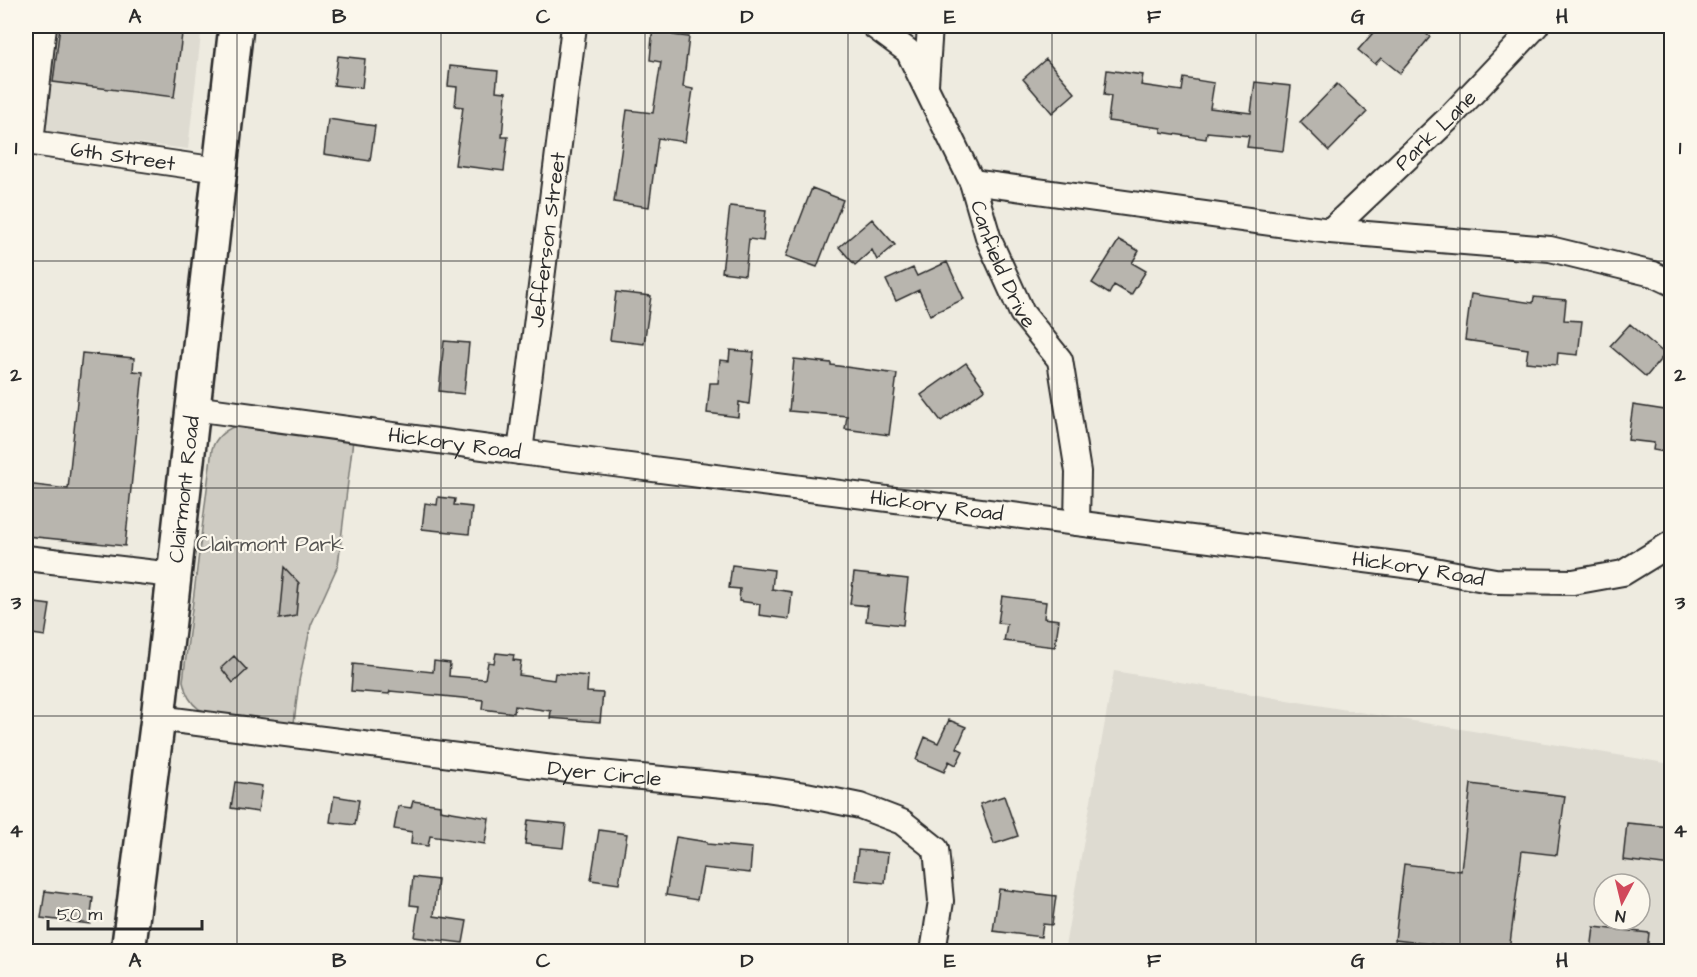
<svg xmlns="http://www.w3.org/2000/svg" width="1697" height="977" font-family="'Architects Daughter',sans-serif">
<style>
.built{fill:#dedbd1;fill-rule:evenodd}
.green{fill:#cecbc2;stroke:#7c7b76;stroke-width:1.5}
.building{fill:#b8b5ae;stroke:#2b2b2b;stroke-width:1.5}
.lines{fill:none;stroke-linecap:round;stroke-linejoin:round}
.minor-casing{stroke:#2b2b2b;stroke-width:28}
.secondary-casing{stroke:#2b2b2b;stroke-width:38}
.minor{stroke:#fbf7ec;stroke-width:24}
.secondary{stroke:#fbf7ec;stroke-width:33}
.grid{fill:none;stroke:#2b2b2b;stroke-width:1.5;stroke-opacity:0.55}
.labels{text-anchor:middle;dominant-baseline:central;stroke-width:4.5;stroke-linejoin:round;paint-order:stroke}
.street-label{font-size:21px;fill:#2b2b2b;stroke:#fbf7ec}
.park-label{font-size:21px;fill:#545351;stroke:#fbf7ec}
.neatline{fill:none;stroke:#2b2b2b;stroke-width:2}
.grid-label{font-size:20px;text-anchor:middle;font-weight:bold;fill:#2b2b2b}
</style>
<rect width="100%" height="100%" fill="#eeebe0"/>
<filter id="ink" filterUnits="userSpaceOnUse"><feTurbulence type="fractalNoise" baseFrequency=".0167" numOctaves="2"/><feDisplacementMap in="SourceGraphic" scale="12" xChannelSelector="R" yChannelSelector="G"/><feConvolveMatrix kernelMatrix="1 2 1 2 8 2 1 2 1" color-interpolation-filters="sRGB"/></filter>
<g filter="url(#ink)">
<!-- built -->
<path class="built" d="M26,26H202L188,149L26,130Z
M1114,671L1671,764V951L1064,952ZM1604,884H1640V920H1604Z"/>
<!-- green -->
<path class="green" d="M235,426L353,440L338,565L311,625L299,681L294,723C276,721 211,716 199,709C189,702 185,692 183,681L212,449C216,437 224,431 235,426Z"/>
<!-- building -->
<path class="building" d="M60,26H183L174,97L53,82Z
M653,26H674L673,35L689,37L683,87L693,89L685,142L658,138L649,207L614,202L627,110L653,113L661,62L650,60Z
M1379,26H1416L1430,37L1400,73L1381,58L1375,64L1358,50Z
M338,56L365,59L362,88L334,85Z
M1046,59L1075,93L1052,113L1023,79Z
M450,66L498,71L496,91L506,92L502,137H508L504,171L455,165L463,107L455,106L457,87L448,86Z
M1107,70L1143,75L1141,85L1182,91L1184,78L1214,83L1210,108L1251,113L1255,82L1291,86L1283,151L1247,147L1249,136L1207,132L1206,139L1161,132V128L1108,121L1111,96L1104,95Z
M1337,84L1367,112L1329,151L1300,122Z
M328,119L375,126L370,161L324,154Z
M812,188L843,200L817,267L786,256Z
M730,206L766,210L763,241L749,239L745,275L722,272Z
M872,219L895,245L877,260L872,250L855,265L839,247Z
M1119,240L1139,251L1132,263L1146,271L1131,295L1114,285L1109,294L1092,283Z
M947,262L964,299L930,315L919,290L896,301L886,280L913,268L917,276Z
M616,292L651,296L644,344L610,340Z
M1471,294L1533,303L1534,297L1566,300L1564,320L1582,321L1578,355L1558,353L1557,365L1526,362L1528,349L1465,340Z
M1630,324L1665,354L1646,377L1610,346Z
M444,341L469,343L464,394L439,391Z
M730,350L754,352L749,404L739,402L738,417L707,413L710,383H718L720,360L729,361Z
M82,353L134,358L133,371L143,372L125,546L26,536V484L68,489Z
M794,359L831,363V365L897,374L889,435L845,429L847,416L789,411Z
M966,363L985,389L941,421L921,395Z
M1633,405L1671,411V453L1653,450L1654,443L1628,440Z
M438,497L455,499L454,505L472,507L469,534L422,529L425,503L437,505Z
M732,565L774,570L772,589L792,592L789,619L759,615L760,604L739,601L740,589L729,588Z
M284,567L299,583L296,616L279,619Z
M854,573L908,579L903,625L866,621L868,606L850,604Z
M1002,596L1046,602L1044,618L1059,620L1055,647L1004,641L1007,624L998,623Z
M27,602L50,605L45,636L26,633Z
M496,653L514,655L513,660L521,661L519,675L554,680L555,673L588,676L587,692L603,693L600,722L550,718L551,711L515,706L514,713L482,709L483,700L390,691L389,694L351,691L353,664L433,672L434,661L450,663L449,676L485,679L488,662L494,663Z
M234,656L247,670L233,683L221,668Z
M949,720L966,727L957,748L963,751L956,765L949,761L944,772L916,760L925,737L938,743Z
M235,782L262,786L258,812L231,808Z
M1471,784L1565,796L1557,855L1522,851L1509,951H1489L1395,940L1404,864L1461,871Z
M334,796L359,800L355,825L330,822Z
M1004,796L1018,836L994,844L980,804Z
M413,801L440,805V810L489,818L485,844L430,836L428,846L411,844L412,832L394,829L398,806L411,808Z
M528,820L566,824L563,848L525,844Z
M1627,823L1671,827V866L1623,860Z
M599,830L627,834L619,884L591,880Z
M676,837L707,842V844L752,848L750,873L703,868L697,900L666,895Z
M858,850L888,853L885,883L855,880Z
M413,877L438,880L434,916L467,921L463,943L414,937L419,906L410,905Z
M999,889L1056,896L1052,925L1043,924L1041,937L993,931Z
M45,891L93,897L90,924L41,918Z
M1594,927L1649,933L1647,951H1591Z"/>
<g class="lines">
<defs>
<g id="minor">
<path id="s1" d="M874,26L908,51L972,182L989,240L1022,313L1060,360L1078,472L1077,523"/>
<path d="M926,84L930,26"/>
<path id="s2" d="M26,142L219,170"/>
<path d="M31,142L44,26"/>
<path d="M972,182L1330,231L1550,249L1653,274L1672,283"/>
<path id="s3" d="M1330,231L1448,119L1536,26"/>
<path id="s4" d="M193,408L520,452L1412,566L1495,581L1573,582L1623,573L1672,543"/>
<path id="s5" d="M520,452L574,26"/>
<path d="M26,558L173,575"/>
<path id="s6" d="M158,718L569,770L765,789L806,795L860,806L902,822L936,849L941,901L933,952"/>
</g>
<g id="secondary">
<path id="s7" d="M128,952L158,718L236,26"/>
</g>
</defs>
<!-- minor casing -->
<use href="#minor" class="minor-casing"/>
<!-- secondary casing -->
<use href="#secondary" class="secondary-casing"/>
<!-- minor -->
<use href="#minor" class="minor"/>
<!-- secondary -->
<use href="#secondary" class="secondary"/>
</g>
</g>
<!-- grid -->
<path class="grid" d="M237,26V952M441,26V952M645,26V952M848,26V952M1052,26V952M1256,26V952M1460,26V952M26,261H1672M26,488H1672M26,716H1672"/>
<g class="labels">
<!-- street labels -->
<g class="street-label">
<text stroke="none"><textPath href="#s3" startOffset="146">Park Lane</textPath></text>
<text stroke="none"><textPath href="#s2" startOffset="98">6th Street</textPath></text>
<text stroke="none"><textPath href="#s5" startOffset="214">Jefferson Street</textPath></text>
<text stroke="none"><textPath href="#s1" startOffset="276">Canfield Drive</textPath></text>
<text stroke="none"><textPath href="#s4" startOffset="264">Hickory Road</textPath></text>
<text stroke="none"><textPath href="#s7" startOffset="466">Clairmont Road</textPath></text>
<text stroke="none"><textPath href="#s4" startOffset="750">Hickory Road</textPath></text>
<text stroke="none"><textPath href="#s4" startOffset="1236">Hickory Road</textPath></text>
<text stroke="none"><textPath href="#s6" startOffset="450">Dyer Circle</textPath></text>
</g>
<!-- park labels -->
<g class="park-label">
<text x="270" y="544">Clairmont Park</text>
</g>
</g>
<!-- margin -->
<rect width="1697" height="977" fill="none" stroke="#fbf7ec" stroke-width="66"/>
<!-- north arrow -->
<g transform="translate(1622 902) rotate(187)"><circle r="28" fill="#fbf7ec" stroke="#a8a59f" stroke-width="1.5"/>
<path d="M0-4.5L10 22L0 15L-10 22Z" fill="#d1495b"/>
<text y="-9" font-size="16" font-weight="bold" text-anchor="middle" fill="#2b2b2b">N</text>
</g>
<!-- scale -->
<path d="M48 920v9h154v-9" fill="none" stroke="#2b2b2b" stroke-width="3"/>
<text x="57" y="920" font-size="18" fill="#2b2b2b" stroke="#fbf7ec" stroke-width="4.5" paint-order="stroke">50 m</text>
<rect x="33" y="33" width="1631" height="911" class="neatline"/>
<g class="grid-label">
<text x="135" y="23">A</text>
<text x="339" y="23">B</text>
<text x="543" y="23">C</text>
<text x="747" y="23">D</text>
<text x="950" y="23">E</text>
<text x="1154" y="23">F</text>
<text x="1358" y="23">G</text>
<text x="1562" y="23">H</text>
<text x="16" y="154">1</text>
<text x="1680" y="154">1</text>
<text x="16" y="381">2</text>
<text x="1680" y="381">2</text>
<text x="16" y="609">3</text>
<text x="1680" y="609">3</text>
<text x="16" y="837">4</text>
<text x="1680" y="837">4</text>
<text x="135" y="967">A</text>
<text x="339" y="967">B</text>
<text x="543" y="967">C</text>
<text x="747" y="967">D</text>
<text x="950" y="967">E</text>
<text x="1154" y="967">F</text>
<text x="1358" y="967">G</text>
<text x="1562" y="967">H</text>
</g>
</svg>
